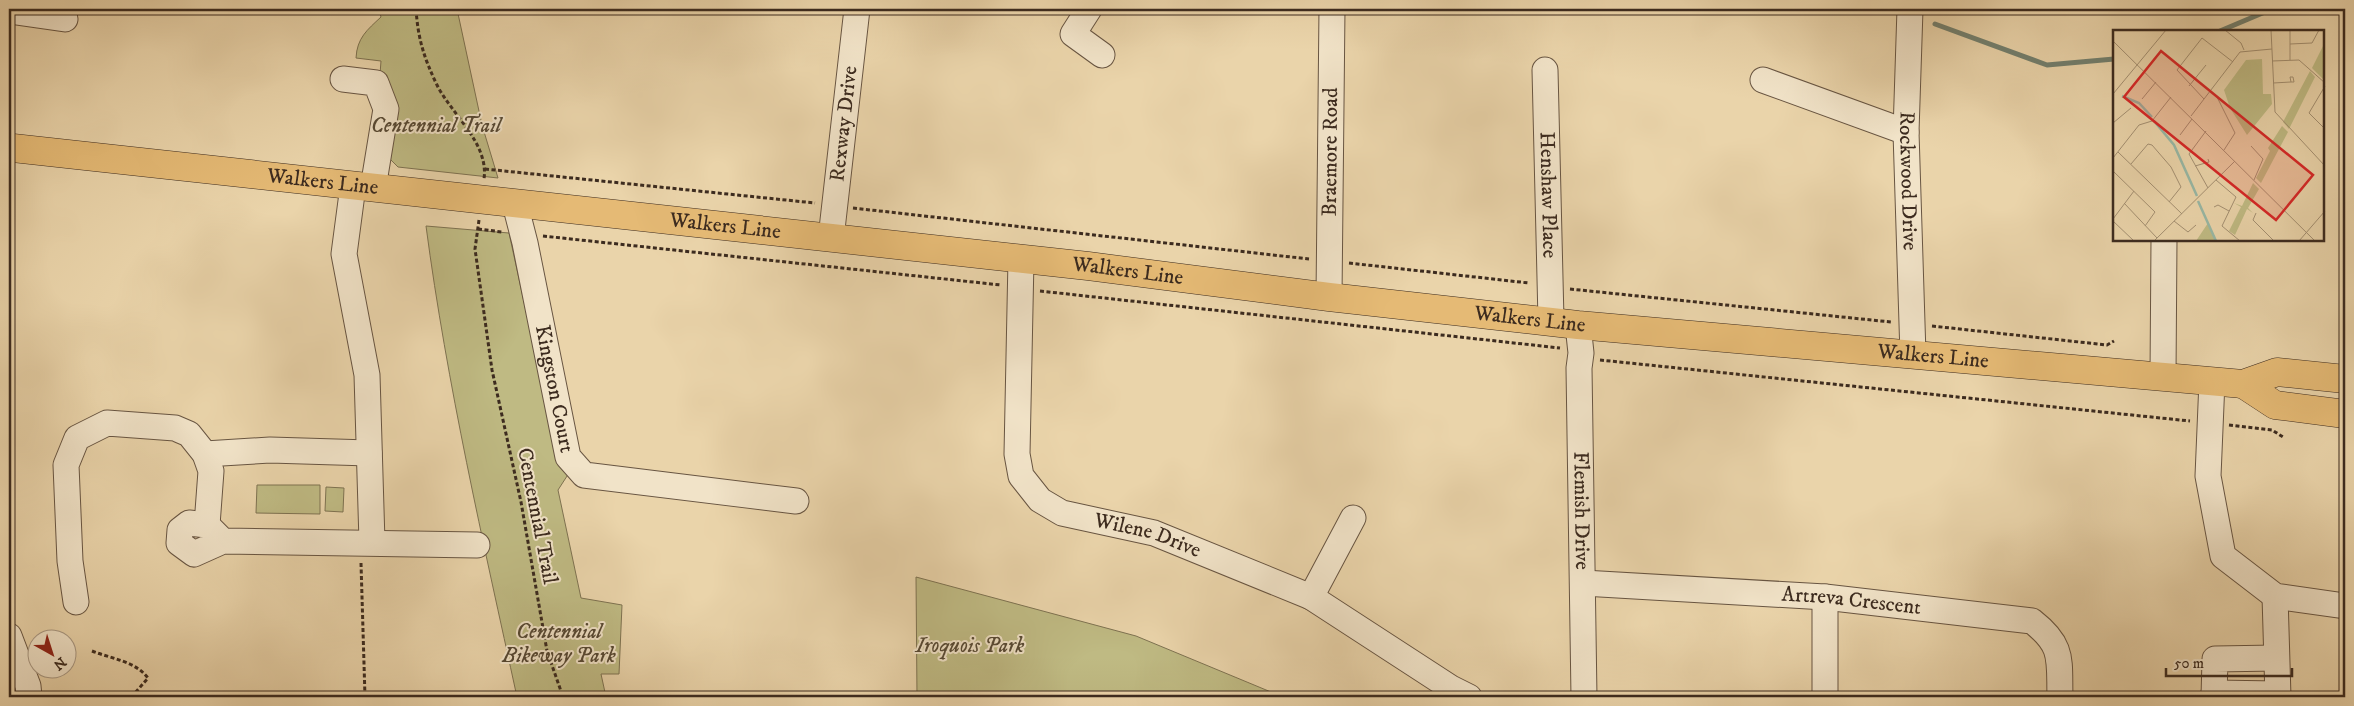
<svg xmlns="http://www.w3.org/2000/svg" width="2354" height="706" font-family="'IM FELL DW Pica',serif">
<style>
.green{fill:#bfba83;stroke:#7e7251}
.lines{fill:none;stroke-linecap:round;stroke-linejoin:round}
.stream{stroke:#73806f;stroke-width:5}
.minor-casing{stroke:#685542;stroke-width:27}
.major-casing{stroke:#3c2b1f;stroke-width:29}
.path{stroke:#3c2b1f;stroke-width:3;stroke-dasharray:4 2.5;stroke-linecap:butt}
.minor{stroke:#f1e3c8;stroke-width:25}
.major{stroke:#e5ba75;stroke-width:28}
.labels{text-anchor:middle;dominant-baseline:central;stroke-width:4;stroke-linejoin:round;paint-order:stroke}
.street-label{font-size:21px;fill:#3c2b1f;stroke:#f1e3c8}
.park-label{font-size:21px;font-style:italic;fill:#564833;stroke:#f1e3c8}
.inset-river{fill:none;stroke:#98b8a5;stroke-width:2.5}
.inset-road{fill:none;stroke:#a49072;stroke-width:1}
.view{fill:#d62828;fill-opacity:0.15;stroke:#d62828;stroke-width:2.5}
.inset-edge{fill:none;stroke:#3c2b1f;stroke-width:2.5}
</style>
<rect width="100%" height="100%" fill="#ead4aa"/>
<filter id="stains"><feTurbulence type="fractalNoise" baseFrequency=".004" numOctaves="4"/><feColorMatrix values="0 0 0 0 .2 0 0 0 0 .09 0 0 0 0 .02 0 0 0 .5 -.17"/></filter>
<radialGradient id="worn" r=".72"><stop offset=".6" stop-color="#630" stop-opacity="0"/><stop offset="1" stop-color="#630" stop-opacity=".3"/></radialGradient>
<!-- green -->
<path class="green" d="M379,9H457L482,125L498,178L398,167L388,157L380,74L381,61L356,58C357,38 367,30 381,17Z
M426,226L509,233L556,449L569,473L558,490L581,598L622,605L619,674H601L606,697H517C483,541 447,385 426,226Z
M257,485H320V514L256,513Z
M326,487L344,488L343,512L325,511Z
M916,577L1136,636L1283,697H917Z"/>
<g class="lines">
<!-- stream -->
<path class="stream" d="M1935,24L2047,65L2114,59
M2220,31L2272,9"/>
<defs>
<g id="minor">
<path d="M1089,9L1073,34L1102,55"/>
<path id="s1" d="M1910,9L1906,132L1913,355"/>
<path d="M9,11L65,19"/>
<path id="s2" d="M1545,70L1551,320"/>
<path d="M343,79L376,83L386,109L373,188"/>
<path d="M1763,80L1906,132"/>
<path d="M353,186L344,254L367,375L372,542"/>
<path id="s3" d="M515,204L525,243L568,457L584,475L796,501"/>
<path id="s4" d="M831,238L857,9"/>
<path id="s5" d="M1021,259L1017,454L1021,476L1040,500L1062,513L1154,533L1311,597L1451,688L1469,697"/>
<path id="s6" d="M1329,297L1332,9"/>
<path id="s7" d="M1578,325L1581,353L1579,368L1584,697"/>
<path d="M2163,377L2164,240"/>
<path d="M2212,381L2208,476L2223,556L2275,596L2345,606"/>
<path d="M205,454L270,450L369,453"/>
<path d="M223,541L207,525L189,523L180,530L179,543L194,554L223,541L477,545"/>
<path id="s8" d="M1583,583L1825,597L2032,621C2064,646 2059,659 2060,697"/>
<path d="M2275,596L2278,697"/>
<path d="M1311,597L1353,518"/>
<path d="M76,602L70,561L66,465L77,438L107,423L175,428L189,434L205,454L211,471L207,525"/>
<path d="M9,636L28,686L29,697"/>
<path d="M2214,693L2278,694"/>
<path d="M1825,697V597"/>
<path d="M2214,697L2215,659L2276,658"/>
</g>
<g id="major">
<path id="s9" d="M9,150L13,148L104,158L1088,266L1329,297L1578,325L2243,384L2277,372L2345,379"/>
<path d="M2243,384L2275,405L2345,414"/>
</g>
</defs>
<!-- minor casing -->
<use href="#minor" class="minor-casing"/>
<!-- major casing -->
<use href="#major" class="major-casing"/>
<!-- path -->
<path class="path" d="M416,9C418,39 424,58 437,85C452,115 489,143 484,179
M485,169L815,203
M853,208L1309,259
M479,220L475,249L492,370L521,502L547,651L563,697
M478,229L502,232
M543,236L1001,285
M1349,263L1529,283
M1570,289L1891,322
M1040,291L1560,348
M1932,326L2107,345L2114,341
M1600,360L2190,421
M2229,425L2272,430L2283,437
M361,563L365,697
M92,651C112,659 135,661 148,678L135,693"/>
<!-- minor -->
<use href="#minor" class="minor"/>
<!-- major -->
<use href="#major" class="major"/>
</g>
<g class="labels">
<!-- street labels -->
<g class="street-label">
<text stroke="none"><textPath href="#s4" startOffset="115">Rexway Drive</textPath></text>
<text stroke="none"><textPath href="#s6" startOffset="145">Braemore Road</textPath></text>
<text stroke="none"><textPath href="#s9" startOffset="316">Walkers Line</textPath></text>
<text stroke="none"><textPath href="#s1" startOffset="172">Rockwood Drive</textPath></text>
<text stroke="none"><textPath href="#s2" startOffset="125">Henshaw Place</textPath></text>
<text stroke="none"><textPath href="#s9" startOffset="721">Walkers Line</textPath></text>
<text stroke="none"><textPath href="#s9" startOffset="1126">Walkers Line</textPath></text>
<text stroke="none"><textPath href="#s9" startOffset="1531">Walkers Line</textPath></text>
<text stroke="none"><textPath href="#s9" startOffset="1936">Walkers Line</textPath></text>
<text stroke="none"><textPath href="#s3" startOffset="189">Kingston Court</textPath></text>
<text stroke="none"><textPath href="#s7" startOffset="186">Flemish Drive</textPath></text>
<text transform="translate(537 516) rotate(79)">Centennial Trail</text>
<text stroke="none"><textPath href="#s5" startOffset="362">Wilene Drive</textPath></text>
<text stroke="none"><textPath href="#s8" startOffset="269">Artreva Crescent</textPath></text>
</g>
<!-- park labels -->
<g class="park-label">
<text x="436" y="126">Centennial Trail</text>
<text x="559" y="632">Centennial<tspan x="559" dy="24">Bikeway Park</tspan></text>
<text x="970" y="646">Iroquois Park</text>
</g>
</g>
<!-- overview -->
<g transform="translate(2113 30)">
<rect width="211" height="211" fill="#ead4aa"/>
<path d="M211,14V50L199,38ZM149,29L150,64H158L159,74L134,105L117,78L111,60L133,30ZM197,41L202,47L176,99L170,92ZM169,96L175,102L148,153L143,148L157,121L155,118ZM140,153L146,159L135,178L140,183L134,179L122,205L116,201L128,177L121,173L129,176ZM95,193L103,211H83Z" fill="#bfba83"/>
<path class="inset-river" d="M9,66L26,73L39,87M41,91L61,115L84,166M85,171L103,211"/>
<path class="inset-road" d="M112,0L128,13L131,20M158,0L162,82L212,136M177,0V30M0,11L202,211M177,14L199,13L206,0M159,31L186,30L212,53M177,47H180L181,52H178ZM160,53L178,52M76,56L93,35M212,56L196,83L212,99M98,61L104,67L122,103L111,120M0,64L53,0M29,69L43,52M91,69L64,40L89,8L120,32M78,86L127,22L159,19M0,93L18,78M93,101L76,124L95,158M67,105L79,89M138,116L150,129L141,150M5,122L69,184M0,128L26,95L39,91L58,67M18,134L35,114L39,115L58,137L68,157L56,172M82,136L96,132L95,129M0,141L42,182L32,196M103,150L123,167L109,196L127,211M11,173L44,208M101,177L105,175L116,181M143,183L140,190L161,211M0,189L21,161M0,191L21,211M61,191L75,202L83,195M41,211L122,131M186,211L212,181"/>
<path class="view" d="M48,21L200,145L163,190L11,67Z"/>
<rect width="211" height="211" class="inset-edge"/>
</g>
<!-- margin -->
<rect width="2354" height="706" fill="none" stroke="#ead4aa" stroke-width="30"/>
<rect x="10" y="10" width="2334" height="686" fill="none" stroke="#3c2b1f" stroke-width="2.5"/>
<rect x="15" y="15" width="2324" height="676" fill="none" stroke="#3c2b1f"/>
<!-- north arrow -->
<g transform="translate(52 654) rotate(141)"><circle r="24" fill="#f1e3c8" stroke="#a99984"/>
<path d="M0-4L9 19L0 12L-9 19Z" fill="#8f2418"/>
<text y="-8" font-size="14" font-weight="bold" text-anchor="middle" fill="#3c2b1f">N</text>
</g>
<!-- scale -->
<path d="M2166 668v8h126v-8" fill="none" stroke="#3c2b1f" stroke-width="2.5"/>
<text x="2174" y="668" font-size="15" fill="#3c2b1f" stroke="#f1e3c8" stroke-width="4" paint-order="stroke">50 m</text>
<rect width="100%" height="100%" filter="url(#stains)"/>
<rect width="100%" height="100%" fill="url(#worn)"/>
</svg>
